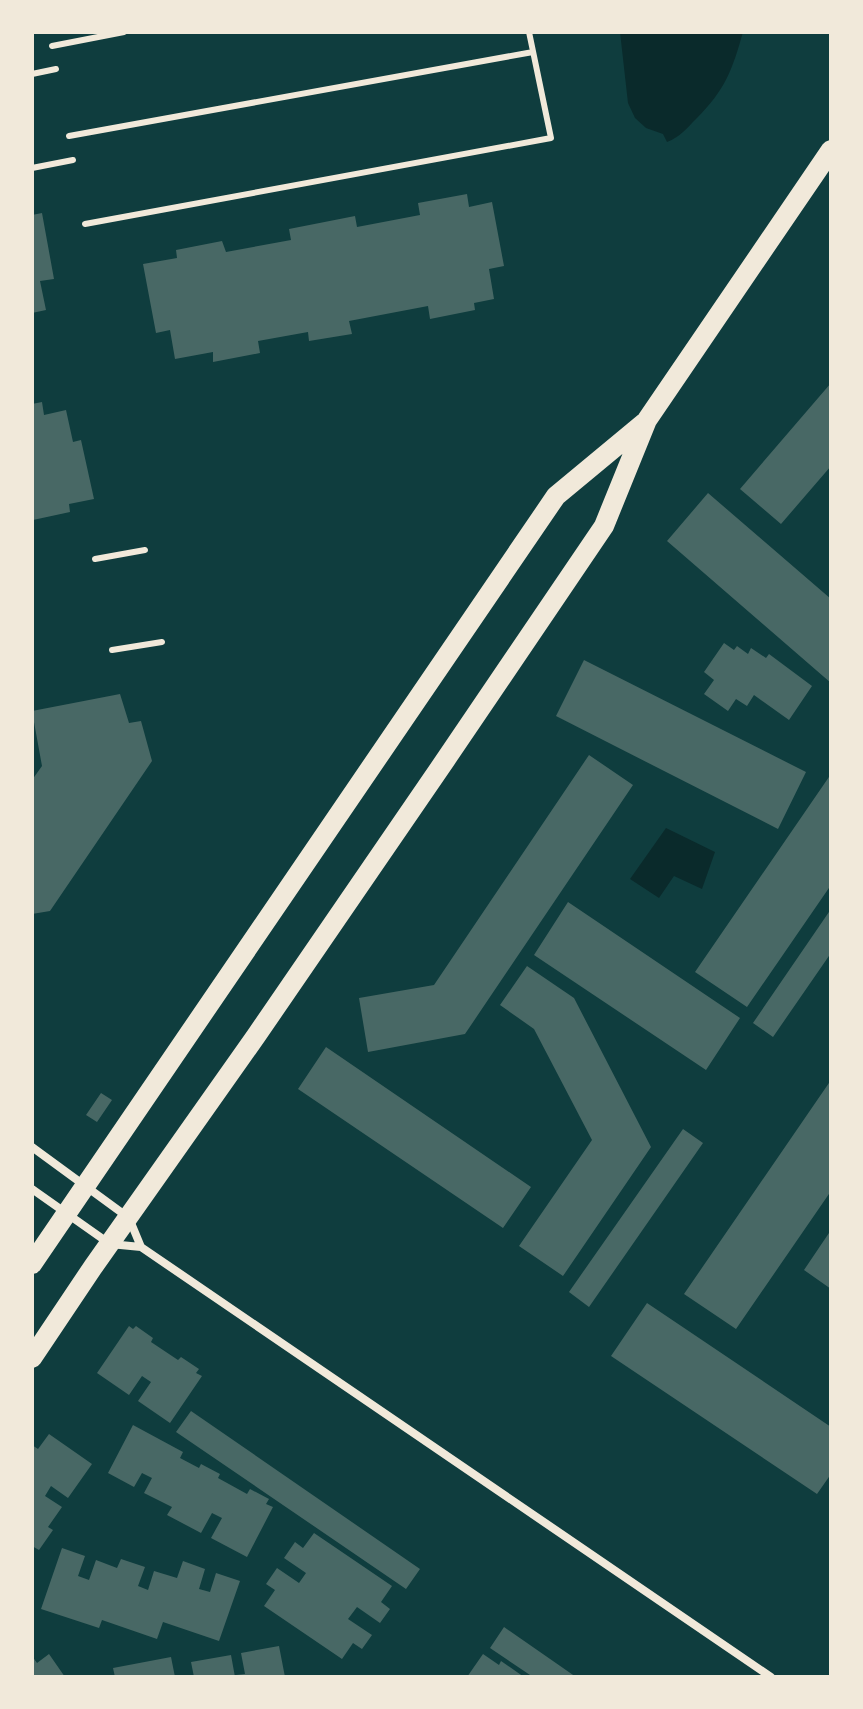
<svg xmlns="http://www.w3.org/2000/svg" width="863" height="1709" font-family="Poppins,sans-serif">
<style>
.water{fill:#0a2a2b}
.building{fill:#486865}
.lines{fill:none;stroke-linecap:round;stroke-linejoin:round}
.service{stroke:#f1e9da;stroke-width:6}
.minor{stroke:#f1e9da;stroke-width:8}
.primary{stroke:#f1e9da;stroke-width:20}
</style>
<rect width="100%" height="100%" fill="#0f3d3e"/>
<!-- water -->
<path class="water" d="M620,32H743C732,71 725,90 696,119C687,128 680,137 667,142L663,134L646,128L635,118L628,103Z
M666,828L715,852L702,889L674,876L659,898L630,879Z"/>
<!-- building -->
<path class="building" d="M467,194L469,207L492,202L504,266L489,269L494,299L474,303L475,310L430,319L428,306L349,321L352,334L309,341L308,332L258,341L260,353L213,362V352L175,359L170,330L156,333L143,264L177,258L176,250L222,241L226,252L291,240L289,229L355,216L357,227L420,215L418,203Z
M42,213L54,279L40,281L46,310L32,313V215Z
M831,383V466L781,524L740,489Z
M42,402L44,415L66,410L73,442L81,440L94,499L69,504L70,512L33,520L32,404Z
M708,493L831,599V683L667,541Z
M724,643L734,650L737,646L748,654L751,648L766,658L769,654L812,686L789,720L754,695L747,706L736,699L728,711L704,694L714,680L704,672Z
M584,660L806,772L778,829L556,716Z
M120,694L129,723L141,721L152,761L50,911L32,914V780L42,766L32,711Z
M589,755L633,785L465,1034L368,1052L359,998L434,985Z
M831,774V885L747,1007L695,972Z
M568,902L740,1018L706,1070L534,955Z
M831,909V953L773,1037L753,1023Z
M527,966L574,998L651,1147L563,1276L519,1246L592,1140L534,1029L500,1005Z
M326,1047L531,1187L503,1228L298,1089Z
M831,1080V1191L736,1329L684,1294Z
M101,1093L112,1100L97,1122L86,1115Z
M683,1129L703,1143L589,1307L569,1292Z
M831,1230V1289L804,1270Z
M647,1303L831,1427V1474L817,1494L611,1356Z
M129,1326L133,1329L136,1326L153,1338L151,1342L178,1360L181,1357L199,1369L196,1373L202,1376L170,1423L138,1401L151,1382L142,1376L129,1395L97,1373Z
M191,1411L420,1569L406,1589L176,1432Z
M133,1425L183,1452L180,1458L199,1468L201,1464L220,1474L218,1478L247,1494L250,1489L269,1499L266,1504L273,1507L247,1557L211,1538L222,1518L212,1513L201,1533L167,1515L172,1507L144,1493L152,1478L142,1473L134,1487L108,1473Z
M49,1434L92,1464L68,1498L51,1486L45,1496L62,1507L48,1527L53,1530L39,1550L32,1546V1445L38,1449Z
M314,1533L392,1586L381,1602L390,1609L380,1623L357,1607L348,1619L372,1635L362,1649L353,1643L342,1659L264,1606L275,1590L266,1584L277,1568L299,1583L306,1573L284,1558L295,1542L303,1548Z
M62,1548L85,1556L78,1576L89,1580L96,1560L117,1568L121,1559L145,1567L138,1586L148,1590L154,1571L177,1578L183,1561L205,1569L199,1589L210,1592L216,1573L240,1581L219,1641L163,1622L157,1639L102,1620L99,1628L41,1609Z
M504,1627L576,1677H533L490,1648Z
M279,1646L285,1677H237L236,1675L245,1674L241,1653Z
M49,1654L65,1677H32V1656L37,1663Z
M483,1654L499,1665L501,1661L524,1677H467Z
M231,1655L235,1677H194L191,1662Z
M171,1657L175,1677H115L113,1668Z"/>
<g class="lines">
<!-- service -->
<path class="service" d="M52,46L124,32
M32,74L56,69
M69,136L533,52
M32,168L73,160
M85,224L551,138L529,32
M95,559L145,550
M112,650L162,642"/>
<!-- minor -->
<path class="minor" d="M32,1147L129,1218L141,1247
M32,1189L110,1244L141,1247L771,1677"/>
<!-- primary -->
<path class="primary" d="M32,1264L556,496L644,423
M32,1358L93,1267L256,1036L446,759L604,526L647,420L831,150"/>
</g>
<!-- border -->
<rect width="863" height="1709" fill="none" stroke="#f1e9da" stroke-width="68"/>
</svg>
